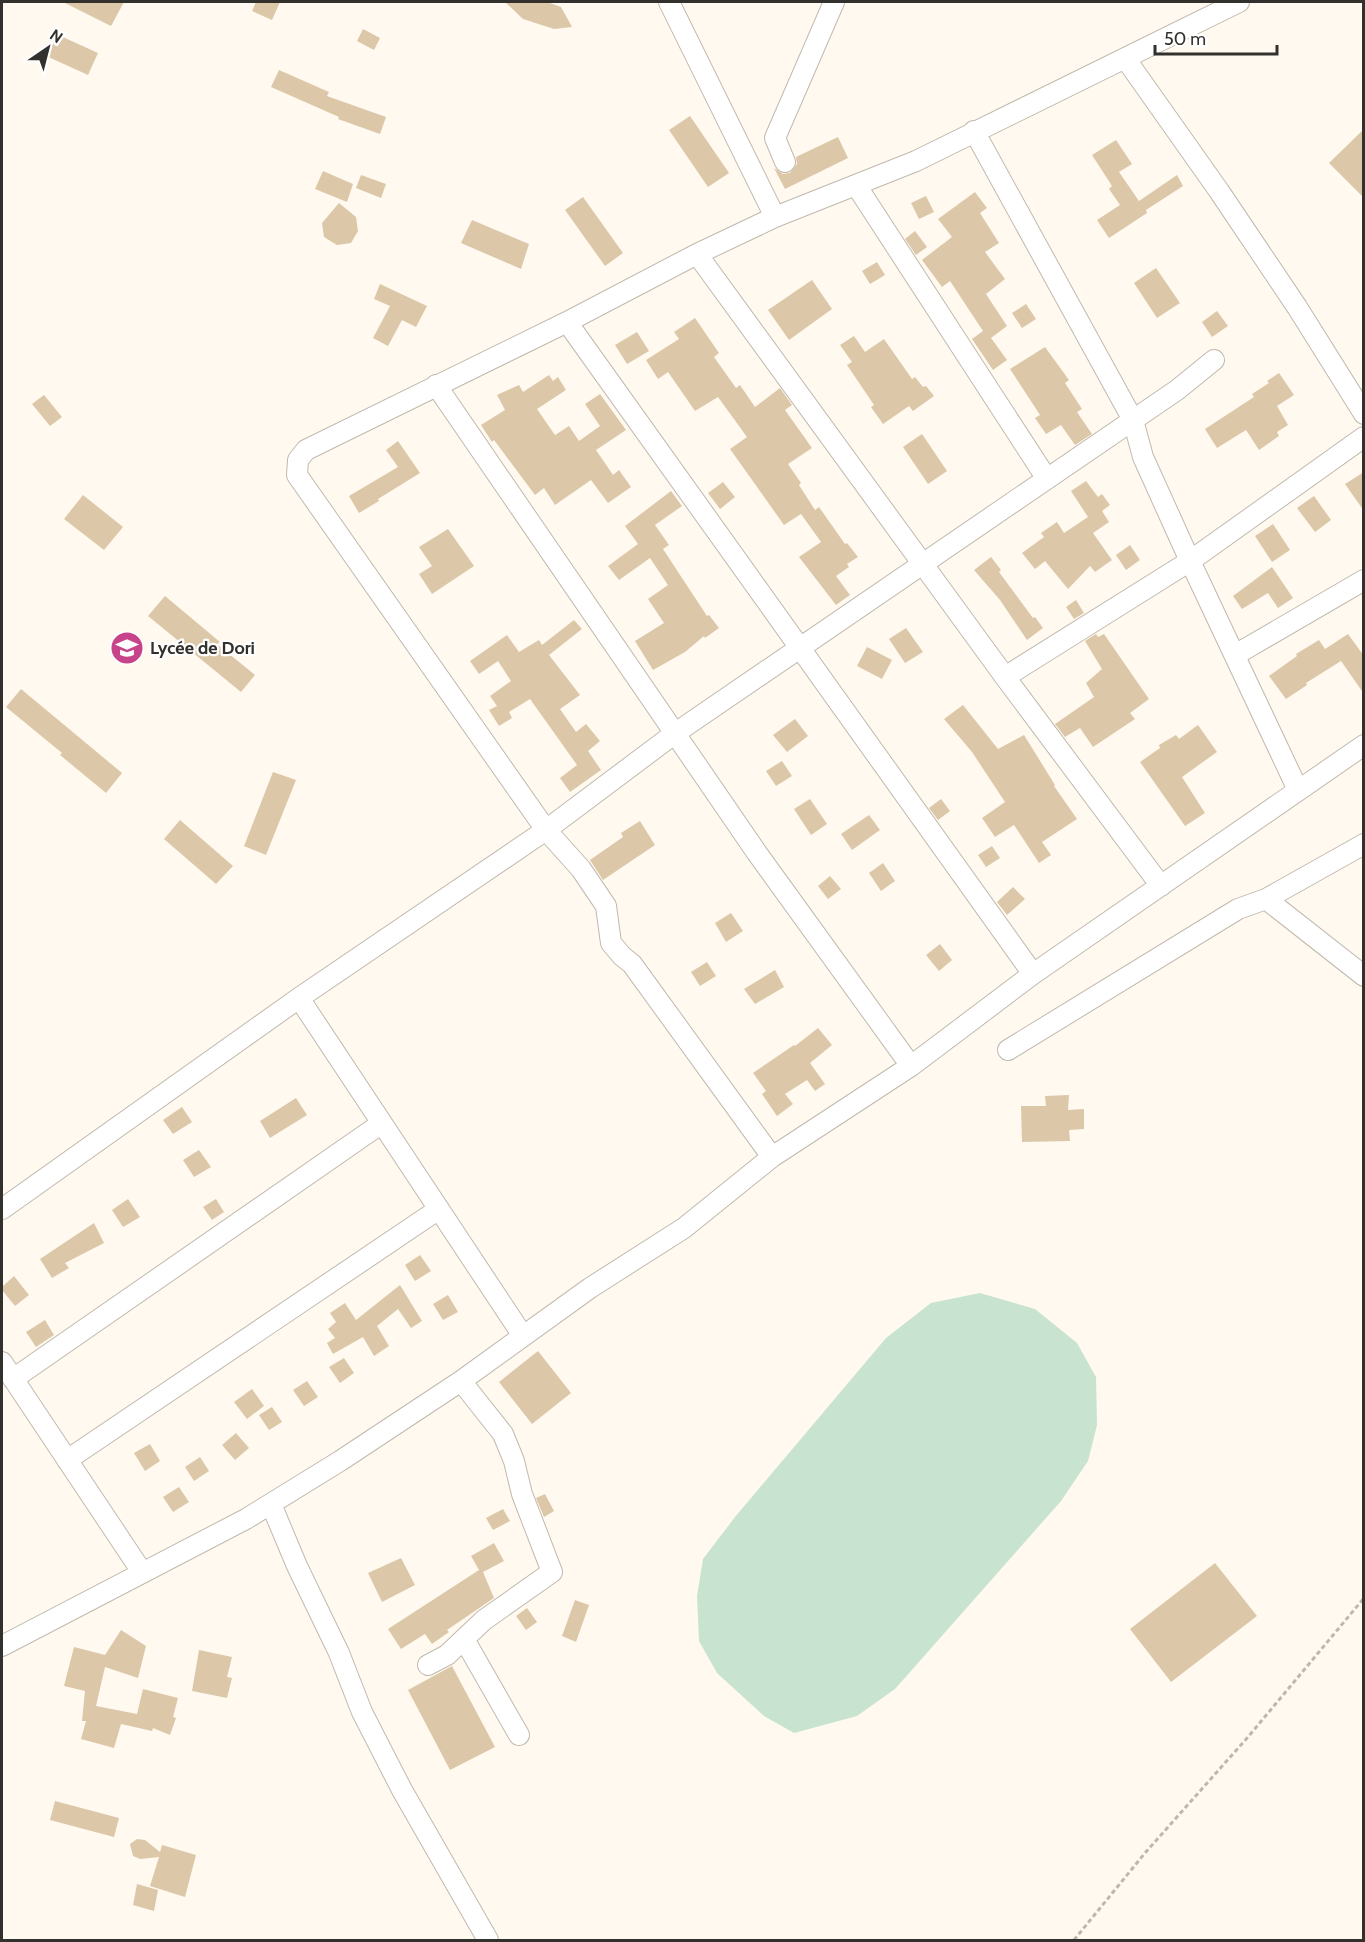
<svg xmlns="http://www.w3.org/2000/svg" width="1365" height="1942" font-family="Cabin,sans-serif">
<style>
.green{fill:#c9e3d1}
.building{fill:#dcc8a8}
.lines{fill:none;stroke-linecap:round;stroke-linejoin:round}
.minor-casing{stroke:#c0b9ae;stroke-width:22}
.path{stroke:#bcb8b0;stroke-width:3;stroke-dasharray:4.5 3;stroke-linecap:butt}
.minor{stroke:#fff;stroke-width:20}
.labels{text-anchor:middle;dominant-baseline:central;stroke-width:4.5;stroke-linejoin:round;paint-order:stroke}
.poi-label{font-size:18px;font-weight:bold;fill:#33312d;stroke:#fff;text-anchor:start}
</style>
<rect width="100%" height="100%" fill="#fff9f0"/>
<!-- green -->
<path class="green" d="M980,1293L1035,1309L1077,1343L1096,1377L1097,1425L1088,1461L1061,1501L895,1689L857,1716L794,1733L764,1716L717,1673L699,1641L697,1596L703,1559L735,1517L886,1338L931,1303Z"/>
<!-- building -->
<path class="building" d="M63,2H124L111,26Z
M256,2H280L272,20L252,11Z
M505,2H547L561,7L572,27L554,29L523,19Z
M363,29L380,38L374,50L357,41Z
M54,33L98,53L88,75L44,55Z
M279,70L329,92L327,96L386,117L380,134L338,119L339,117L271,87Z
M690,116L729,173L708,187L669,130Z
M1364,129V198L1329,163Z
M838,137L848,158L785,189L774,168L783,174L790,173L797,164L796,157Z
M1116,140L1132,164L1119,172L1139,201L1177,175L1183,186L1146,210L1147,213L1109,238L1097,220L1120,205L1109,189L1112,186L1092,155Z
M323,171L353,184L347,202L315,189Z
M361,175L386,184L381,198L356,188Z
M975,192L987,208L980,213L999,243L985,252L1005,279L986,294L1007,326L991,338L1007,360L993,370L972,339L983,331L950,281L942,287L922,260L952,237L938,219Z
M926,196L934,212L919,219L911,203Z
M583,197L623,253L605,266L565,210Z
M339,203L356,217L358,231L351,243L337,245L324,237L322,223Z
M472,220L529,244L521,269L461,243Z
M915,231L927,247L916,255L905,239Z
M877,262L885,275L870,284L862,271Z
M1156,268L1180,303L1157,318L1134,283Z
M812,280L832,309L789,340L768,310Z
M380,284L427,306L416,327L402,320L388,346L373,338L390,306L374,299Z
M1026,304L1036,319L1022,328L1012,313Z
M1217,311L1228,326L1212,337L1202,322Z
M695,318L719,353L714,357L736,388L740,385L755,407L780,388L792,405L785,410L812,448L788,464L801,483L799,485L815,510L819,507L845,544L847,543L858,557L847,564L849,567L836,576L850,595L836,605L799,557L821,542L801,514L784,525L730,449L747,437L718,397L695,411L668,372L658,379L646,360L679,339L674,332Z
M637,332L649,351L627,364L615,345Z
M854,336L865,352L884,339L912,379L915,377L923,387L926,386L934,396L913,411L909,406L883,424L871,407L874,405L847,365L852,362L840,345Z
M1045,347L1069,380L1065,383L1082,409L1077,412L1092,434L1075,445L1061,425L1046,434L1035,418L1040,415L1010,369Z
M1279,373L1294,395L1277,406L1288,425L1277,432L1279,436L1259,450L1246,430L1217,448L1205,429L1254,397L1252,394L1269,383L1267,381Z
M549,375L553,381L558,377L566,390L537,409L555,435L569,426L579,441L600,426L585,404L600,394L626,430L596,450L613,475L619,470L631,487L608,503L591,480L555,505L544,488L535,495L494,440L492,442L481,425L505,410L497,395L519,385L523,392Z
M44,395L62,417L50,426L32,404Z
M922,434L947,471L928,484L903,447Z
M398,441L420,473L378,499L379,501L359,513L349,496L398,467L386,450Z
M1364,472V511L1345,484Z
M1086,481L1098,497L1102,494L1110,505L1102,511L1109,522L1093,533L1112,560L1095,572L1090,566L1068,589L1045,561L1035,569L1022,553L1044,537L1041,533L1057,522L1064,533L1088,517L1071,491Z
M723,482L735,497L720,509L708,493Z
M671,491L682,506L655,525L669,545L663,549L707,616L709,615L719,628L705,638L704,636L685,652L653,670L635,641L664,623L648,599L668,585L650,558L619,580L608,566L638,544L625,526Z
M83,495L123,527L104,550L64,519Z
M1314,496L1331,520L1315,532L1297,508Z
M1273,524L1290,550L1272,562L1255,536Z
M448,529L474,566L432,594L419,574L432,566L419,547Z
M1130,545L1140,560L1126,570L1116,555Z
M991,557L1001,570L999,572L1033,618L1035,617L1043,628L1027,640L1000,600L974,570Z
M1272,567L1293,598L1278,608L1268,593L1242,609L1233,596Z
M165,596L220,642L217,644L255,675L241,692L148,616Z
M1076,600L1084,613L1074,619L1066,607Z
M574,620L582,629L549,655L580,695L560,709L576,732L586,724L600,741L588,751L601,770L570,792L560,778L577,765L530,699L509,712L512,718L499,726L489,710L497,706L490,696L511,681L498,661L479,674L470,661L507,635L519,652L539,640L542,645Z
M906,628L923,652L905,663L889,639Z
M1096,634L1098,637L1104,634L1149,699L1130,713L1135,719L1093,747L1080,728L1065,737L1055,724L1094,697L1086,683L1102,669L1085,641Z
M1348,634L1364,656V694L1341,661L1306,683L1307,685L1286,699L1269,676L1297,656L1296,654L1319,640L1325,649Z
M867,647L892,660L882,679L857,666Z
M21,689L122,773L106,793L60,755L62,753L6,707Z
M963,705L998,749L1024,735L1055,785L1054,786L1077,819L1042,842L1051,855L1039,863L1014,825L995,837L982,818L1005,802L972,752L944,719Z
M795,719L808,736L787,752L773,735Z
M1198,725L1217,752L1182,777L1205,813L1185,826L1140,762L1160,748L1159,745L1176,735L1179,739Z
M782,761L792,776L776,786L766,771Z
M273,772L296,780L266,855L244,846Z
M810,799L827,824L811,835L794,809Z
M941,799L950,811L938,820L929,808Z
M869,815L880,830L852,850L841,834Z
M180,820L233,866L216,884L164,839Z
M640,821L655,845L603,880L590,860L623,837L621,833Z
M992,846L1000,858L986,867L978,855Z
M883,863L895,881L881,891L869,873Z
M830,876L841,889L828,899L818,886Z
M1013,887L1025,899L1007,915L997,902Z
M731,913L743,931L726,942L715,923Z
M940,944L952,960L939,971L926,955Z
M707,962L716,976L700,986L691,972Z
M775,970L784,987L755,1004L744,989Z
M818,1028L832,1045L810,1063L825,1084L815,1091L807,1080L785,1094L793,1104L777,1116L762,1094L766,1091L753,1073L794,1045L795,1046Z
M1069,1095L1068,1110L1084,1109V1129L1069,1130L1070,1141L1022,1142L1021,1106H1046L1045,1096Z
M296,1098L307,1115L270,1138L260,1121Z
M182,1107L192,1122L173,1134L163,1120Z
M199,1150L211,1167L194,1177L183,1160Z
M128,1199L140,1217L123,1227L112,1210Z
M216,1199L224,1212L212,1220L203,1207Z
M94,1223L104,1243L65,1263L69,1268L52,1278L40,1259Z
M420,1255L431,1271L415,1281L405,1265Z
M14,1276L29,1295L15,1306L2,1290V1287Z
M400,1285L422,1321L411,1328L398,1309L377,1326L389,1346L374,1356L363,1337L333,1354L327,1343L335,1338L328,1329L336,1322L330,1313L345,1303L356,1320Z
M448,1295L458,1312L443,1320L433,1304Z
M45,1320L54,1335L36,1347L26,1332Z
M538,1351L571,1393L532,1424L499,1382Z
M344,1358L354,1373L340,1383L329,1367Z
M307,1381L318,1397L304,1406L293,1390Z
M252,1389L264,1406L247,1419L234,1402Z
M272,1407L282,1422L269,1430L259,1415Z
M236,1433L249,1448L235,1460L222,1445Z
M150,1444L160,1461L145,1471L134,1453Z
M200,1457L209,1471L194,1481L185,1467Z
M179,1487L189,1502L173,1512L163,1497Z
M545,1494L554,1511L544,1517L536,1498Z
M503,1509L510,1521L493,1530L486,1518Z
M494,1543L504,1561L483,1572L494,1598L447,1630L449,1632L432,1644L425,1634L401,1649L388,1629L479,1570L471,1556Z
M401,1558L415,1585L382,1602L368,1573Z
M1215,1563L1257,1616L1171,1682L1130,1629Z
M575,1600L589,1605L576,1642L562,1636Z
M527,1608L537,1622L526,1630L516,1616Z
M121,1630L146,1646L138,1678L105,1667L96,1706L137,1714L143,1689L178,1698L173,1717L176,1718L170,1735L153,1728L152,1731L121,1724L114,1748L81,1739L86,1721H82L85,1691L64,1686L74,1647L105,1655Z
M199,1650L232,1657L227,1677L232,1678L227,1698L192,1691Z
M452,1666L495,1747L450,1770L408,1690Z
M55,1801L119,1818L114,1837L50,1820Z
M137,1839L145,1840L160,1852L162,1845L196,1855L185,1897L150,1886L159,1857L140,1859L133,1856L130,1844Z
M137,1884L158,1890L154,1911L133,1905Z"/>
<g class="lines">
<defs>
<path id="minor" d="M669,2L775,217
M1125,58L1219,191L1297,307L1364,414
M974,131L1133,420L1143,457L1190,561L1298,790
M785,162L775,138L834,2
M856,185L1047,479
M697,254L1005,677L1161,886
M567,322L1033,974
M436,385L757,853L911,1066
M1235,655L1364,580
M1005,677L1190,561L1364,437
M1266,899L1364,976
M299,998L523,1336
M1008,1050L1238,909L1266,899L1364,844
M772,1157L632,964L622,956L611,943L606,906L581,869L546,830L297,475L298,460L306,450L567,322L697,254L775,217L916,161L1239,2
M2,1209L299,998L546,830L674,734L1177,390L1214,360
M2,1362L142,1572
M13,1379L382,1123
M67,1460L439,1209
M271,1504L297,1566L339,1653L362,1712L402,1790L488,1940
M464,1639L519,1735
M2,1646L246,1519L340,1461L461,1381L590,1288L684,1228L772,1157L911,1066L1033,974L1364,745
M428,1665L447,1655L484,1620L552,1572L522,1494L514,1461L503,1434L461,1381"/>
</defs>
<!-- minor casing -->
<use href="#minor" class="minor-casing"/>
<!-- path -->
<path class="path" d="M1074,1940L1145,1853L1248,1737L1364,1598"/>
<!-- minor -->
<use href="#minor" class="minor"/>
</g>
<!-- icons -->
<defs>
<symbol id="school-disc" viewBox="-11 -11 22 22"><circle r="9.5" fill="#c7448b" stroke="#fff"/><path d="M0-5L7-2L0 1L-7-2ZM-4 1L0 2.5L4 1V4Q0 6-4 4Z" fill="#fff"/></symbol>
</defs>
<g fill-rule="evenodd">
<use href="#school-disc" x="108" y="629" width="38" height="38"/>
</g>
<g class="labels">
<!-- poi labels -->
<g class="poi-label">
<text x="150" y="648">Lycée de Dori</text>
</g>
</g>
<!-- border -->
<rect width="1365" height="1942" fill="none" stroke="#33312d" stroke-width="6"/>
<!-- north arrow -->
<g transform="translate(48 48) rotate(35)" stroke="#ffffff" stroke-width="4.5" paint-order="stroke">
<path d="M0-4.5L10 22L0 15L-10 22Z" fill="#33312d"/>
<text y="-9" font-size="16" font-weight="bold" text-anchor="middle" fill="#33312d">N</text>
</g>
<!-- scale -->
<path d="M1155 45v9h122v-9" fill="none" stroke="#33312d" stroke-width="3"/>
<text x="1164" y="45" font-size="18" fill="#33312d" stroke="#ffffff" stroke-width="4.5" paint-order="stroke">50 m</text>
</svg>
